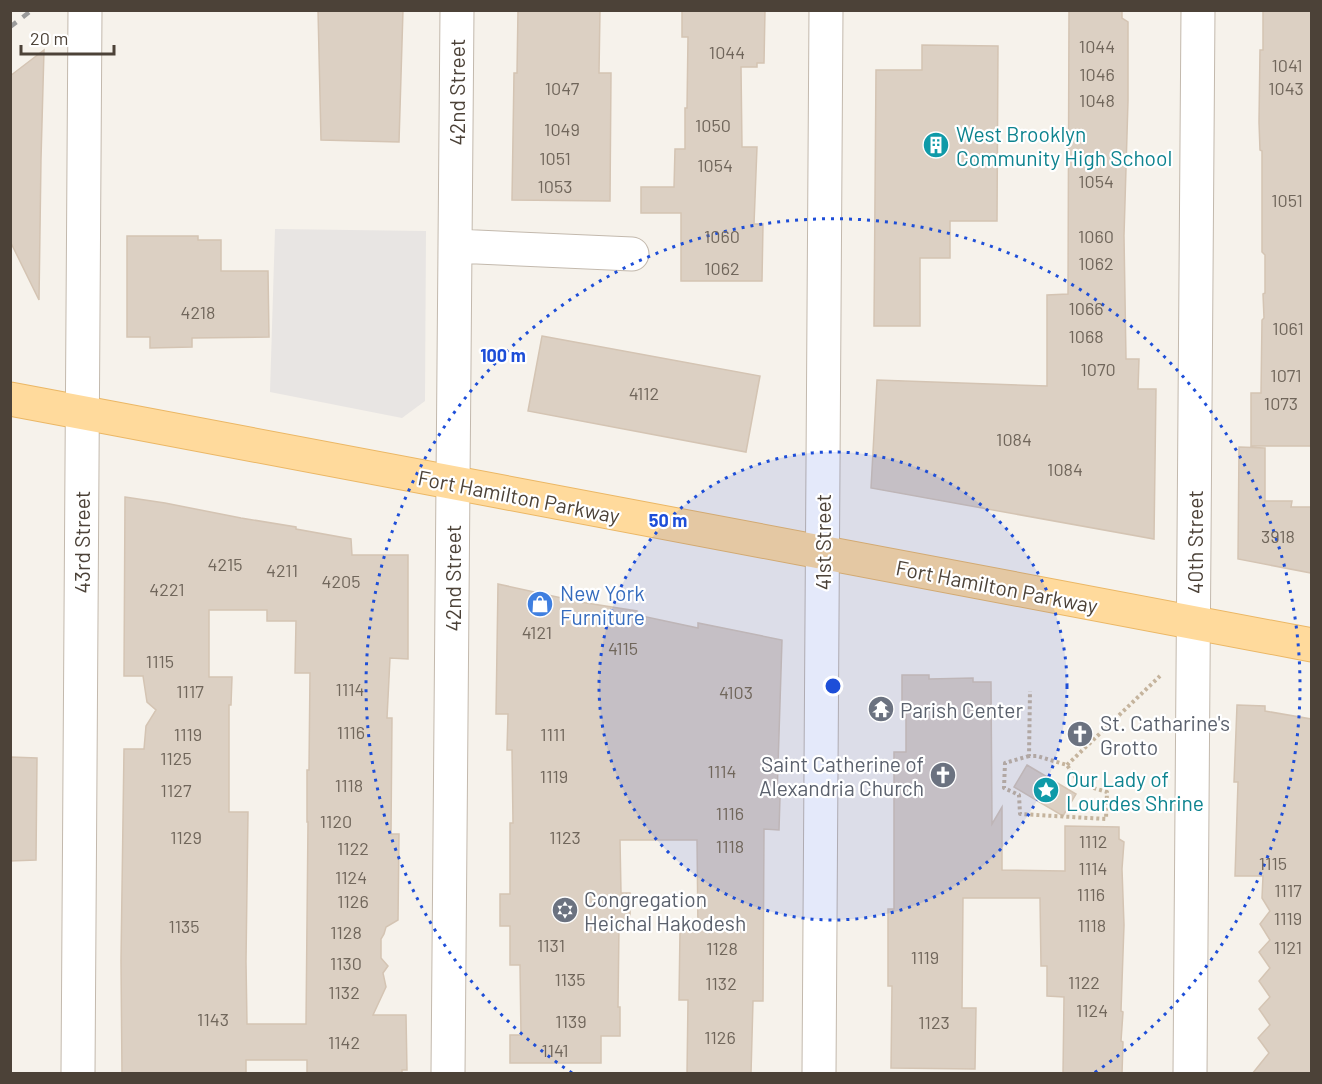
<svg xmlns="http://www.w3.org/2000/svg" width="1322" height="1084" font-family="Barlow,sans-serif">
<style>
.parking{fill:#e8e5e3}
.building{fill:#dcd0c3;stroke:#d4c4b3;stroke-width:1.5;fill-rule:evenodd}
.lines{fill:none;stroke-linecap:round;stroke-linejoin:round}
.minor-casing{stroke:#c3b9ad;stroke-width:35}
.major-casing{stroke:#ebb765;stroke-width:35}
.path{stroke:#c5b49d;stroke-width:4;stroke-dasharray:3 3;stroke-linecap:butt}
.minor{stroke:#fff;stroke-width:33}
.major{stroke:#ffda9c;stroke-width:33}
.rail{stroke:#9a9a9a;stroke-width:4.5;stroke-dasharray:8 8;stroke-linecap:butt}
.ring{fill:none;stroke:#1d4ed8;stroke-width:3;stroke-dasharray:3 6}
.labels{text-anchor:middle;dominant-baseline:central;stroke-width:4.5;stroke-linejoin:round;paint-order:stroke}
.number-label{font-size:18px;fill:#70665b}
.street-label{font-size:21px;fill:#4c4238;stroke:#fff}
.culture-label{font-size:21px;fill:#0d838f;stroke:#fff;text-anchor:start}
.shop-label{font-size:21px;fill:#366cbe;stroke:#fff;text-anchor:start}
.worship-label{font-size:21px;fill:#5b616d;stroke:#fff;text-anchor:start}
.centre{fill:#1d4ed8;stroke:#fff;stroke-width:3}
.ring-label{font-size:18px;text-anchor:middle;font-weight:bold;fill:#1d4ed8;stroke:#fff;stroke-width:4.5;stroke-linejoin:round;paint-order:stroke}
</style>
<rect width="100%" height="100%" fill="#f6f2eb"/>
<!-- parking -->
<path class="parking" d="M275,229L426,231L425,401L402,418L270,392Z"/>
<!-- building -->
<path class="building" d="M318,10H403L399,142L321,140Z
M518,10H600L599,73H611L610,201L512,200L514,73H517Z
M682,10H765L764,63H757V67H741L742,147H757L754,224H763L762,281H681V213H641V187H674L675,149H685V108H687L688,37H682Z
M1069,10H1122V18L1128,22V101L1124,236L1126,359H1139L1138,389H1156L1154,539L871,488L877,380L1047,386V295L1068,294Z
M1263,10H1311V446H1251V393H1261L1262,320L1264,318L1263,294L1265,293V255L1262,252V151L1260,150L1259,122L1260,50H1263Z
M922,45L998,46L997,221H950V258H920V326H874L876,70H922Z
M44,50L41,159L39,300L10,241V76Z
M127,236H198V240H221V271H268L269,337L192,338V347L150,348V337H127Z
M542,336L760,376L746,452L528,411Z
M1239,447L1265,448V501H1292L1291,507H1311V573L1238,559Z
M125,497L165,503L241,518L296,527V529L351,539L352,555H408V659L390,658L387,718H392L391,834H399L398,920L386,927L384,934L381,939V958L388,966L383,973L386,987L373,1015H406L407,1070H402V1074H307V1060H246V1074H122L121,961L124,749H144L146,726L156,710L147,702L143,676H124ZM209,610H267V621H296L295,673H310L309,770H307V822H308L306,1024H247L246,962L248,812H229V705H231L232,677H209Z
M498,584L580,602L637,611V615L698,628V623L782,640L777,797H780L779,830L764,829L763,1001H753L751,1074H687L688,1000H679L680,930L698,931L697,840H620L621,893H630V926H619L618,1007H620V1036H601V1063H510V1035H521L520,965H510V926H500V894H510V823H513L512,750H507L508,714H496Z
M902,675H929V679L973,678V682H991L992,824L1002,807V870L1065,871V826L1119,827V839L1124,842L1122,869L1124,925L1121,1011L1123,1012L1121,1041L1123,1042L1122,1074H1063L1064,997L1047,996V966H1041L1040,898H963L962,1008H976L975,1069L891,1068L892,986H888V909H894V752H906V705H902Z
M1237,705L1265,706V711L1311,719V1074H1252L1269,1053L1258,1038L1270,1025L1259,1009L1270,997L1259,981L1270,968L1259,952L1270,940L1260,924L1270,911L1262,898L1263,876H1235L1238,782H1234Z
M10,757L37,758L36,860L10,861Z
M1027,765L1076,794L1063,816L1014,787Z"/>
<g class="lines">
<defs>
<path id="minor" d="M455,246L632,254
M78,1074L85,10
M448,1074L457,10
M819,1074L826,10
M1190,1074L1198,10"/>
<path id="major" d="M10,399C444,480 877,566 1312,645"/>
</defs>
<!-- minor casing -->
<use href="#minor" class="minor-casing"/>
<!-- major casing -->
<use href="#major" class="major-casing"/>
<!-- path -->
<path class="path" d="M1029,756L1005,763L1004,788L1019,795L1020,814L1106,819L1107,792L1080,784L1067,765L1037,756H1029L1030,691
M1067,765L1160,676"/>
<!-- minor -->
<use href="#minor" class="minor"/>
<!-- major -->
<use href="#major" class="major"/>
<!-- rail -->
<path class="rail" d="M10,27L32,10"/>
</g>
<!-- distance rings -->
<circle cx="833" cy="686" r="234" fill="#1d4ed8" fill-opacity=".12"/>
<g class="ring">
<circle cx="833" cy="686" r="234"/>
<path d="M572 1073A467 467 0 1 1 1094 1073"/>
</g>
<!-- icons -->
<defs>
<symbol id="building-disc" viewBox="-11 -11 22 22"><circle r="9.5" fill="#0f9aa8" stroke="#fff"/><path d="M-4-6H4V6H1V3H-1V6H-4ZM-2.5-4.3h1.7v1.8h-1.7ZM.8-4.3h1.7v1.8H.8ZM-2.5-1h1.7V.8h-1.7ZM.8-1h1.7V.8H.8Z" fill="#fff"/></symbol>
<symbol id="shop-disc" viewBox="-11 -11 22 22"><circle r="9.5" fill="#3f7fe0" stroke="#fff"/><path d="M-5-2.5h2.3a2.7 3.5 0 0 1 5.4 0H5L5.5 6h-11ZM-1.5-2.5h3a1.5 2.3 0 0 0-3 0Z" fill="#fff"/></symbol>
<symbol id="temple-disc" viewBox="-11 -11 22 22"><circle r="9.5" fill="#6b7280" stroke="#fff"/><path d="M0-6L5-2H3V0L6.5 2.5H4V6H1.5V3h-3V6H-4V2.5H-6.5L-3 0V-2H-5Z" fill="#fff"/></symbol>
<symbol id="church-disc" viewBox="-11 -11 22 22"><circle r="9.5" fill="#6b7280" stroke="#fff"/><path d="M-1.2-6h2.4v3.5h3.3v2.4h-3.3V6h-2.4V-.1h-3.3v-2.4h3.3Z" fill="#fff"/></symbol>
<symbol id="sight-disc" viewBox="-11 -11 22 22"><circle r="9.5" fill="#0f9aa8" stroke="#fff"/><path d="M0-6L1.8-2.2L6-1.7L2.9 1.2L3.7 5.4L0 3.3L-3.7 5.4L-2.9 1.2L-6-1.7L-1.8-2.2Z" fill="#fff"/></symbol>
<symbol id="synagogue-disc" viewBox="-11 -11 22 22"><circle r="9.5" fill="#6b7280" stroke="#fff"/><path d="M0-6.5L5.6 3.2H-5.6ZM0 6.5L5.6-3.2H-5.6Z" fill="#fff"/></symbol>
</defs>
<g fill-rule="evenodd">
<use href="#building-disc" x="921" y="130" width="30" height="30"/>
<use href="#shop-disc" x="525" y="589" width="30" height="30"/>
<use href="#temple-disc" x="866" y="694" width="30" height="30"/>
<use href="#church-disc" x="1065" y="719" width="30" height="30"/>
<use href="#church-disc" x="928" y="760" width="30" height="30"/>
<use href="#sight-disc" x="1031" y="775" width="30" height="30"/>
<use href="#synagogue-disc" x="550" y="895" width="30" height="30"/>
</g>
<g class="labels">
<!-- number labels -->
<g class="number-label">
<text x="1097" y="46">1044</text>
<text x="727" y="52">1044</text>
<text x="1287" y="65">1041</text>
<text x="1097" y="74">1046</text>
<text x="562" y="88">1047</text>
<text x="1286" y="88">1043</text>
<text x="1097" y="100">1048</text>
<text x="713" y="125">1050</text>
<text x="562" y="129">1049</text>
<text x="555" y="158">1051</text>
<text x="715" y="165">1054</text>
<text x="1096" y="181">1054</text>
<text x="555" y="186">1053</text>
<text x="1287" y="200">1051</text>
<text x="722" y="236">1060</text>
<text x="1096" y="236">1060</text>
<text x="1096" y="263">1062</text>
<text x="722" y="268">1062</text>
<text x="1086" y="308">1066</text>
<text x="198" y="312">4218</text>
<text x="1288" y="328">1061</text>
<text x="1086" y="336">1068</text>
<text x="1098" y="369">1070</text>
<text x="1286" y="375">1071</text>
<text x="644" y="393">4112</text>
<text x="1281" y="403">1073</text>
<text x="1014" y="439">1084</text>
<text x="1065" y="469">1084</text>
<text x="1278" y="536">3918</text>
<text x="225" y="564">4215</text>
<text x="282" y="570">4211</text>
<text x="341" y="581">4205</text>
<text x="167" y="589">4221</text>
<text x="537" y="632">4121</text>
<text x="623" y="648">4115</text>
<text x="160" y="661">1115</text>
<text x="350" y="689">1114</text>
<text x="190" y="691">1117</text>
<text x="736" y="692">4103</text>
<text x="351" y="732">1116</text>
<text x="188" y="734">1119</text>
<text x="553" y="734">1111</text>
<text x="176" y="758">1125</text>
<text x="722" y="771">1114</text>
<text x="554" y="776">1119</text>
<text x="349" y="785">1118</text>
<text x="176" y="790">1127</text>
<text x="730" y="813">1116</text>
<text x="336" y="821">1120</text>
<text x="186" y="837">1129</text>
<text x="565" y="837">1123</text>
<text x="1093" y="841">1112</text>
<text x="730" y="846">1118</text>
<text x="353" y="848">1122</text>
<text x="1273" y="863">1115</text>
<text x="1093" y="868">1114</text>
<text x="351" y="877">1124</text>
<text x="1288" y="890">1117</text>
<text x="1091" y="894">1116</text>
<text x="353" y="901">1126</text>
<text x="1288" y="918">1119</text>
<text x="1092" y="925">1118</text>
<text x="184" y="926">1135</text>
<text x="346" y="932">1128</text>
<text x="551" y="945">1131</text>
<text x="1288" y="947">1121</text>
<text x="722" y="948">1128</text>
<text x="925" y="957">1119</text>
<text x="346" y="963">1130</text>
<text x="570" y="979">1135</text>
<text x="1084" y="982">1122</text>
<text x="721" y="983">1132</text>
<text x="344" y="992">1132</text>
<text x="1092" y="1010">1124</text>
<text x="213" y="1019">1143</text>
<text x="571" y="1021">1139</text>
<text x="934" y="1022">1123</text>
<text x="720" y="1037">1126</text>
<text x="344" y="1042">1142</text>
<text x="555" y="1050">1141</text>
</g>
<!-- street labels -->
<g class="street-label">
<text transform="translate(456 92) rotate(-90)">42nd Street</text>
<text transform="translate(519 496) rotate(11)">Fort Hamilton Parkway</text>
<text transform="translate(81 542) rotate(-90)">43rd Street</text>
<text transform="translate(822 542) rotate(-90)">41st Street</text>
<text transform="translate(1194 542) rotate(-90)">40th Street</text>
<text transform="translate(452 578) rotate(-90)">42nd Street</text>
<text transform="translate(997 586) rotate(11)">Fort Hamilton Parkway</text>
</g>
<!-- culture labels -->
<g class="culture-label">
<text x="956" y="133">West Brooklyn<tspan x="956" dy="24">Community High School</tspan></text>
<text x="1066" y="778">Our Lady of<tspan x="1066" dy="24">Lourdes Shrine</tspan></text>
</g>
<!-- shop labels -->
<g class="shop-label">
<text x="560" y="592">New York<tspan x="560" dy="24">Furniture</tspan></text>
</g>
<!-- worship labels -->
<g class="worship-label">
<text x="900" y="709">Parish Center</text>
<text x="1100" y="722">St. Catharine's<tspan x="1100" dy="24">Grotto</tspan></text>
<text x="924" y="763" text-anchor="end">Saint Catherine of<tspan x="924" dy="24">Alexandria Church</tspan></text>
<text x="584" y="898">Congregation<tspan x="584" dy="24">Heichal Hakodesh</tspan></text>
</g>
</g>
<circle cx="833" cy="686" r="9" class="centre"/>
<g class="ring-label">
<text x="503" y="362">100 m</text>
<text x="668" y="527">50 m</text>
</g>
<!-- border -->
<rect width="1322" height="1084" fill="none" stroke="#4c4238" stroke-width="24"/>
<!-- scale -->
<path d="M21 45v9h93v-9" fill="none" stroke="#4c4238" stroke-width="3"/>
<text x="30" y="45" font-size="18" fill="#4c4238" stroke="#ffffff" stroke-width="4.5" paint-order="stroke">20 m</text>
</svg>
